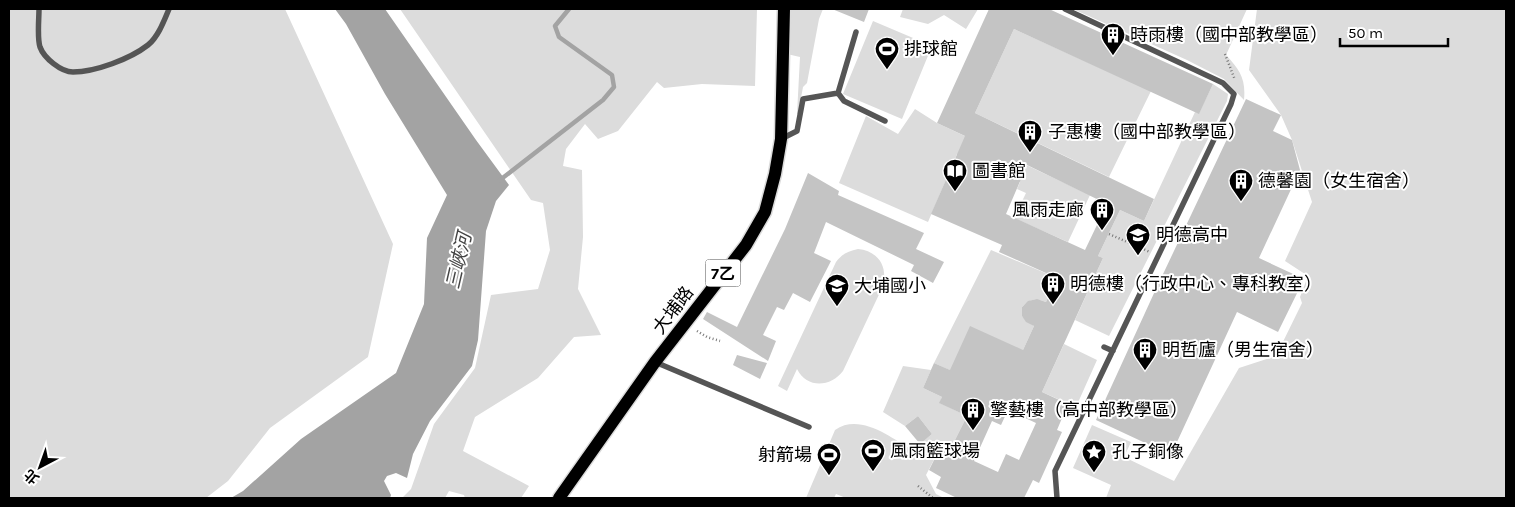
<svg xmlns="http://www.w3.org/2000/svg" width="1515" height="507" font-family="Karla,'Noto Sans TC',sans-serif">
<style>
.green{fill:#dcdcdc}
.water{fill:#a3a3a3}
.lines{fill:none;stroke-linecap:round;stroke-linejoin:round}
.stream{stroke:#a3a3a3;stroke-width:4.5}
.building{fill:#c4c4c4;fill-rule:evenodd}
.primary-casing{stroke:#dbdbdb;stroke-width:15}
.path{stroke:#777;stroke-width:2.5;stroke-dasharray:1 2.5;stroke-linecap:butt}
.lane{stroke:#555;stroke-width:5.5}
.primary{stroke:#000;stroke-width:12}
.labels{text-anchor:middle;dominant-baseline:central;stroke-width:4;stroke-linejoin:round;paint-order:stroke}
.shield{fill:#fff;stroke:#4c4c4c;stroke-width:1}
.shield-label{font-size:16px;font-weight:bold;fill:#000}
.poi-label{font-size:18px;fill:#000;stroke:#fff;text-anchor:start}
.street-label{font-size:18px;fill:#000;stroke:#fff}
.water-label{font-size:19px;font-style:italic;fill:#444;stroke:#fff}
</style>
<rect width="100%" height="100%" fill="#fff"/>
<!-- green -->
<path class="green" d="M9,9H285L393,244L368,357L270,428L228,481L206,498H9Z
M400,9H757L755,86L702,84L664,88L657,82L618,131L598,139L585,124L566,149L563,166L582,170L583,237L578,289L601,335L574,337L538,378L475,417L463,451L529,486L521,498H465L464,495L449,491L445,498H402L411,489L434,424L475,368L491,295L538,289L550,250L543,203L531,200Z
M790,9H823L819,19L807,83L803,87L798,114H797L800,57L787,54Z
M903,9H978L966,29L944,15L928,24L900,17Z
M1073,9H1247L1226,55C1240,70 1246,79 1244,100L1224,79L1187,60Z
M1257,9H1506V498H1106L1111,485L1073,468L1092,425L1131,442L1124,457L1174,481L1239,368L1276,356L1302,303L1300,297L1308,276L1285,261L1312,202L1292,140L1281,115L1249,70Z
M873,21L932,46L902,119L843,94Z
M1014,29L1151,91L1109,177L975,113Z
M1213,84L1228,94L1227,101L1109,336L1075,320L1103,258L1098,256L1120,210L1144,221L1195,112L1199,113Z
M915,109L937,123L1090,195L1068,242L1014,218L1026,193L1017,189L1020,182L957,154L928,222L839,183L866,116L898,134Z
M858,249C878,251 888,266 883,286L843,371C831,387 807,389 797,369L787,391L778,386L836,262C842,254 848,251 858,249Z
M991,250L1057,278L1046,302C1035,298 1030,299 1022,307V316L1034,326L1023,350L998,392L934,363Z
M1064,344L1097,360L1076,407L1042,392Z
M903,366L931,370L923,388L942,397L940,403L967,416L952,446L943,442L926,475L936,494L944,498H846L836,494L834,498H806L835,430C860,413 890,437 912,450L932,434L918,416L905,426L883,412Z"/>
<!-- water -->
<path class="water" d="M335,9H385L476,140L509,185L496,201L486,231L478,340L472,366L430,421L413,454L407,478L396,473L387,476L384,481L391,495L390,498H231L243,491L301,439L396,373L424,304L427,238L447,195L385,94L346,24Z"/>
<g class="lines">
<!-- stream -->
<path class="stream" d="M500,180L603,100L614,87L612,75L559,37L555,26L569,9"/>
</g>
<!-- building -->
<path class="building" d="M832,9H869L864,22Z
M989,9H1049L1213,84L1199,114L1014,29L975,113L1154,199L1144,221L1120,210L1098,256L1103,258L1042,392L1068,404L1057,430L1062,432L1039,483L1033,480L1024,498H957L936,488L941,477L929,470L943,442L952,446L967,416L939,403L942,397L923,388L934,363L950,370L970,326L1023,350L1034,326L1026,322L1022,316V307L1028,301L1037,299L1046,302L1057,278L999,252L1002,245L931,214L965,136L937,123ZM1027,165L1107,204L1085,250L1006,214ZM1008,410L1036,423L1019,460L1006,454L998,472L974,461L992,421L1001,425Z
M1246,99L1281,115L1273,131L1292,140L1300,170L1259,258L1304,279L1278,332L1237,312L1171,455L1096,420L1155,291Z
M808,173L839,191L838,195L924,233L916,249L944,262L933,283L911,271L914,265L826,222L814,253L831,261L810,302L793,293L784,310L777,307L763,335L776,341L768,361L703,319L707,312L737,327L785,229Z
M737,355L767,363L760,379L733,365Z
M918,416L932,434L920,444L905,426Z"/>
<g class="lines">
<defs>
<path id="primary" d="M559,498L655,362L746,245L765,212L775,174L781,139L784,9"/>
</defs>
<!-- primary casing -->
<use href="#primary" class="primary-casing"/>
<!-- path -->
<path class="path" d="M1225,54L1235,80
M1109,234L1150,252
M697,331L707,337L720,341
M918,486L933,498"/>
<!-- lane -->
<path class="lane" d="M39,9C39,19 37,38 40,47C44,58 61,72 73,72C95,72 130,59 148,45C158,37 164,21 169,9
M838,93L844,101L885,121
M781,139L797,131L803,99L838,93L856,32
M1104,347L1113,351
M655,362L809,427
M1057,498L1055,471L1231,104L1234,94L1223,83L1065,9"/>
<!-- primary -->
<use href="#primary" class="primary"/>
</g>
<!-- icons -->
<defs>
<symbol id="building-pin" viewBox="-11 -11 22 30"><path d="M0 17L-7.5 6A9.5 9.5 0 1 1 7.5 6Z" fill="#000" stroke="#fff"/><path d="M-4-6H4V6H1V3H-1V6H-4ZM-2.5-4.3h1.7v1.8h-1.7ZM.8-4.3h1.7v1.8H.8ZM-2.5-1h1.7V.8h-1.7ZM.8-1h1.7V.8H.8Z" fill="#fff"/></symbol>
<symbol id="stadium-pin" viewBox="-11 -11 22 30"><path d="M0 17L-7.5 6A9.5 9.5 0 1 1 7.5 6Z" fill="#000" stroke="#fff"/><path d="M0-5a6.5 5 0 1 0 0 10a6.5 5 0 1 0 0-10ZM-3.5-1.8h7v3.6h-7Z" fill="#fff"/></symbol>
<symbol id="library-pin" viewBox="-11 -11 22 30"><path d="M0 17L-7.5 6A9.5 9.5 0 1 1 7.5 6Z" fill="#000" stroke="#fff"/><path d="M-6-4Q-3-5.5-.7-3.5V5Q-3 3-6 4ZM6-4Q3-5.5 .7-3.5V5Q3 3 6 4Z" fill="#fff"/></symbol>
<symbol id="school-pin" viewBox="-11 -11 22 30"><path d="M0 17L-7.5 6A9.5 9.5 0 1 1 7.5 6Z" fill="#000" stroke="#fff"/><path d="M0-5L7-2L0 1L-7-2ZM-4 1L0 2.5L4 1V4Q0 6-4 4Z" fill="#fff"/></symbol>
<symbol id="sight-pin" viewBox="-11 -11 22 30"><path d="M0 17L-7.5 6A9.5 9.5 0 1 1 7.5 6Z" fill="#000" stroke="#fff"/><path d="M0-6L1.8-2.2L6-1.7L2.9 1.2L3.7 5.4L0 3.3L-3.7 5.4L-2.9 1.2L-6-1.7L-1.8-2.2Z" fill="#fff"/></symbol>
</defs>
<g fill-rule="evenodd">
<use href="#building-pin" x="1099" y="21" width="28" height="38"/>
<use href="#stadium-pin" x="873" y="35" width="28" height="38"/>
<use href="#building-pin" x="1016" y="118" width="28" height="38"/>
<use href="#library-pin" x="941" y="157" width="28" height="38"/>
<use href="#building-pin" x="1227" y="167" width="28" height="38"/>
<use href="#building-pin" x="1088" y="196" width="28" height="38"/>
<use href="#school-pin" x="1124" y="221" width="28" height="38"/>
<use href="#building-pin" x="1039" y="270" width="28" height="38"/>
<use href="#school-pin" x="823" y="272" width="28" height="38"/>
<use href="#building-pin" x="1131" y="336" width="28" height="38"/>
<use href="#building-pin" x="959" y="396" width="28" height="38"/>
<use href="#stadium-pin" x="859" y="437" width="28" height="38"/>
<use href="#sight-pin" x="1080" y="438" width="28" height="38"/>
<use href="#stadium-pin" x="815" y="441" width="28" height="38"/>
</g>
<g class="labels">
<!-- shield labels -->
<rect class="shield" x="705.5" y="259.5" width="35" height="27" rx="4"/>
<g class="shield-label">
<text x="723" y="273">7乙</text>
</g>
<!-- poi labels -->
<g class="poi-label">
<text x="1130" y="35">時雨樓（國中部教學區）</text>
<text x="904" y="49">排球館</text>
<text x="1048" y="132">子惠樓（國中部教學區）</text>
<text x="972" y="171">圖書館</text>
<text x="1258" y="181">德馨園（女生宿舍）</text>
<text x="1084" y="210" text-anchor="end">風雨走廊</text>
<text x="1156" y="235">明德高中</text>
<text x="1070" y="284">明德樓（行政中心、專科教室）</text>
<text x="854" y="286">大埔國小</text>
<text x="1162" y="350">明哲廬（男生宿舍）</text>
<text x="990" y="410">擎藝樓（高中部教學區）</text>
<text x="890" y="451">風雨籃球場</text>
<text x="1112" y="452">孔子銅像</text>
<text x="812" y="455" text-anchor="end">射箭場</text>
</g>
<!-- street labels -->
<g class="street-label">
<text transform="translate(673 310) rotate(-53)">大埔路</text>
</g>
<!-- water labels -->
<g class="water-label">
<text transform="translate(459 261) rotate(-77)">三峽河</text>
</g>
</g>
<!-- border -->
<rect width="1515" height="507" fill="none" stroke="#000000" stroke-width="20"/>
<!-- north arrow -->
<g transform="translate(40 467) rotate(221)" stroke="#ffffff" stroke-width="4" paint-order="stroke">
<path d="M0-4L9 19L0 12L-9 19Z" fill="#000000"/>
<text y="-8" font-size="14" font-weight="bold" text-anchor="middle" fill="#000000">北</text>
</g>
<!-- scale -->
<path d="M1340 38v8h108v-8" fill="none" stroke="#000000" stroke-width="2.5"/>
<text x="1348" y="38" font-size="15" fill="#000000" stroke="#ffffff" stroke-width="4" paint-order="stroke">50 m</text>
</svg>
